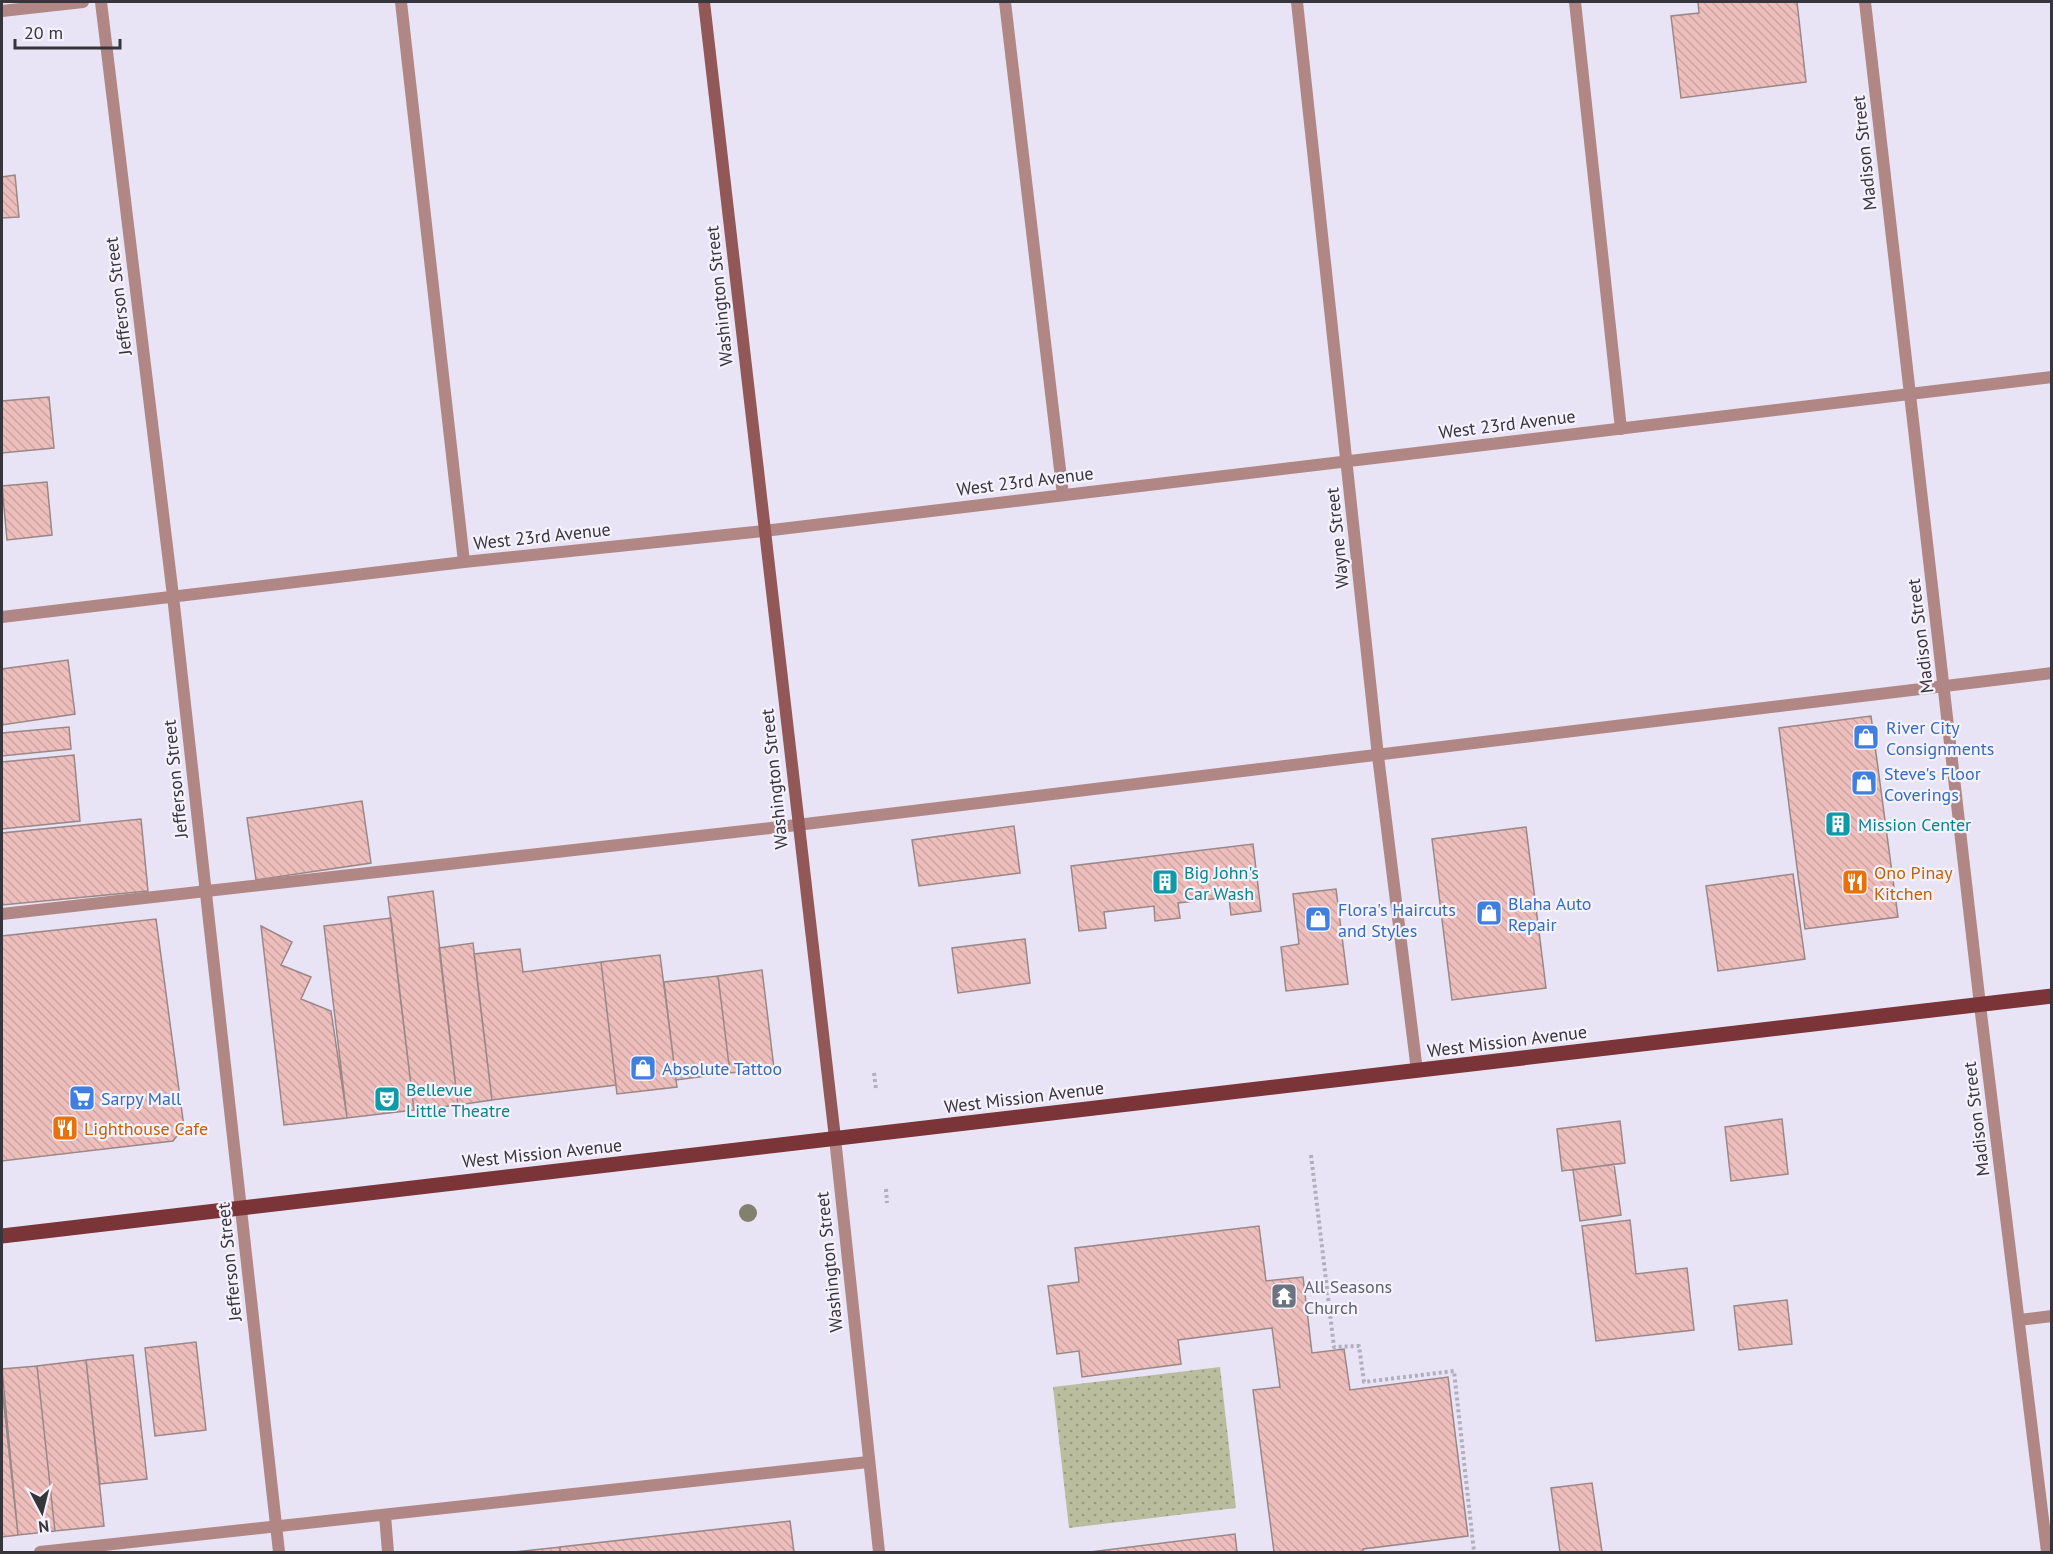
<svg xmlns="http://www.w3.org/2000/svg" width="2053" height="1554" font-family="'PT Sans',sans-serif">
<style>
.park{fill:url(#park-dots)}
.building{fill:url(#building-back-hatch);stroke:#9a8787;stroke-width:1.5}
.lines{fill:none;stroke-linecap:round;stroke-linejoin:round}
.path{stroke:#b2afbc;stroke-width:4;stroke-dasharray:3 3;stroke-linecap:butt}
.lane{stroke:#b08785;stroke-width:12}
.street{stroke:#b08785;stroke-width:12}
.secondary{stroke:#925858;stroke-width:12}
.primary{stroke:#7b3538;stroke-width:15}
.tree{fill:#82816e}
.labels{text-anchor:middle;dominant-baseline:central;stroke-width:4.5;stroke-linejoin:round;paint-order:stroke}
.street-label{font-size:18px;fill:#36353b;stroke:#f5f2fd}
.shop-label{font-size:18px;fill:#366cbe;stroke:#f5f2fd;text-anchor:start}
.culture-label{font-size:18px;fill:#0d838f;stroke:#f5f2fd;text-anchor:start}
.food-label{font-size:18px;fill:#c56008;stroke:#f5f2fd;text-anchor:start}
.worship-label{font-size:18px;fill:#5b616d;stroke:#f5f2fd;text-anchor:start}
</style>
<defs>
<pattern id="park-dots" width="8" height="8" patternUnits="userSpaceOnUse" patternTransform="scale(1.5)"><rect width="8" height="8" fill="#babe9e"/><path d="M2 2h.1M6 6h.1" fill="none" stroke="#989b82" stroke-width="1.8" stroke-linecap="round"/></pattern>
<pattern id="building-back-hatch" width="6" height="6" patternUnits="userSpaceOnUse" patternTransform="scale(1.5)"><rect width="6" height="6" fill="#edbebc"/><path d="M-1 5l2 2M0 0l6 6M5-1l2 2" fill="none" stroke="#cca4a2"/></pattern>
</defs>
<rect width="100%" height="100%" fill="#e9e4f5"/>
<!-- park -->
<path class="park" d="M1220,1367L1236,1508L1069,1528L1053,1387Z"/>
<!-- building -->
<path class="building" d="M1698,2H1797L1806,82L1681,98L1671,16L1699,13Z
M15,175L19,217L2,218V177Z
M49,397L54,448L2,453V401Z
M47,482L52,535L7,540L2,486Z
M68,660L75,714L2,725V669Z
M1871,716L1898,917L1805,929L1779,728Z
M69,727L71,749L2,756V733Z
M74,755L80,821L2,829V762Z
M362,801L371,863L256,880L247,818Z
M141,819L148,891L2,905V833Z
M1014,826L1020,873L919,886L912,840Z
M1526,827L1546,988L1452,1000L1432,839Z
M1253,844L1261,911L1231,915L1229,897L1178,903L1180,918L1155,921L1154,906L1104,912L1106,928L1079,931L1071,866Z
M1793,874L1805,959L1718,971L1706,886Z
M1336,889L1348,984L1286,991L1281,947L1299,944L1293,894Z
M433,891L458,1105L414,1110L388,897Z
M391,918L414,1110L347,1118L324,926Z
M156,919L184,1127L173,1141L2,1161V936Z
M261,926L292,942L281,965L311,977L301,999L331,1011L347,1118L284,1125Z
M1025,939L1030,983L958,993L952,948Z
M473,943L492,1100L458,1105L439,948Z
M520,949L523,972L601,962L616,1085L492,1100L474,954Z
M660,955L677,1087L617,1094L601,962Z
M762,970L774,1068L730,1073L718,976Z
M718,976L730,1073L676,1080L664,982Z
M1782,1119L1788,1174L1731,1181L1725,1127Z
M1620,1121L1625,1163L1562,1171L1557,1129Z
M1614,1164L1621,1215L1580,1221L1573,1170Z
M1630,1220L1636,1274L1687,1268L1694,1330L1596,1341L1582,1226Z
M1259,1226L1266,1281L1303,1277L1312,1353L1344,1349L1350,1390L1448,1377L1468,1536L1363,1549V1552H1274L1253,1390L1280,1387L1272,1328L1178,1340L1181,1364L1082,1377L1079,1351L1057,1354L1048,1286L1079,1282L1075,1248Z
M1787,1300L1792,1344L1739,1350L1734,1306Z
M196,1342L206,1430L155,1436L145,1348Z
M133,1355L147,1479L100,1484L86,1360Z
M86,1360L104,1526L55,1531L37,1366Z
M37,1366L55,1531L18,1535L2,1369Z
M2,1387L18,1535L2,1537Z
M1592,1483L1602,1552H1560L1551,1488Z
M790,1521L794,1552H560V1547Z
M1235,1534L1237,1552H1090Z
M560,1547V1552H514Z"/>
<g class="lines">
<!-- path -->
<path class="path" d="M874,1073L876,1089
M1311,1155L1334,1347L1359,1346L1364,1382L1454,1371L1474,1552
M886,1189L887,1203"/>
<!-- lane -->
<path class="lane" d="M401,2L464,562
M1005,2L1063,495
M1575,2L1621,429
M2,914L797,825L2052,673
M2019,1320L2052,1316
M385,1515L388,1552
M40,1552L868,1462"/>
<!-- street -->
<path class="street" d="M101,2L173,596L279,1552
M1297,2L1378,756L1417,1071
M1865,2L1980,1005L2047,1552
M2,11L83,2
M2,617L464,562L764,531L2052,377
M835,1138L879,1552"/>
<!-- secondary -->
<path class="secondary" d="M704,2L835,1138"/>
<!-- primary -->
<path class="primary" d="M2,1236L2052,996"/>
</g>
<!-- trees -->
<circle class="tree" cx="748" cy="1213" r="9"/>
<!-- icons -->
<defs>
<symbol id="shop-square" viewBox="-11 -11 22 22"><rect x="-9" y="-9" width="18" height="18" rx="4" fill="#3f7fe0" stroke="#f5f2fd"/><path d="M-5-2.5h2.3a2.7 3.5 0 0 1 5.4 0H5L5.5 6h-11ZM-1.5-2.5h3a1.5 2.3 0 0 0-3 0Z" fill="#fff"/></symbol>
<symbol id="building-square" viewBox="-11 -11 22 22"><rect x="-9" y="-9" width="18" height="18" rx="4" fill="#0f9aa8" stroke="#f5f2fd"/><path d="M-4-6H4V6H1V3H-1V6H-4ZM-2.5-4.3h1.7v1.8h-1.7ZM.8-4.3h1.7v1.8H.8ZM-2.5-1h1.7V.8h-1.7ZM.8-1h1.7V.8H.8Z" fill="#fff"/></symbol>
<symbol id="restaurant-square" viewBox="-11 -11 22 22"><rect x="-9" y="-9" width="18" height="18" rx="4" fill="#e8710a" stroke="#f5f2fd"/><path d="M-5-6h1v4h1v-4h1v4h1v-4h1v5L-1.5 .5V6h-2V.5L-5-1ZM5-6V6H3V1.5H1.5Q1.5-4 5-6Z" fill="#fff"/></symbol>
<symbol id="supermarket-square" viewBox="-11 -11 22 22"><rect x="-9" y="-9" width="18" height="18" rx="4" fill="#3f7fe0" stroke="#f5f2fd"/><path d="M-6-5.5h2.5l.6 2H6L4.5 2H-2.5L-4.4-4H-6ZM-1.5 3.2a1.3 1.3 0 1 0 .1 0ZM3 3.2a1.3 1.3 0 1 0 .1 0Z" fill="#fff"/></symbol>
<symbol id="theatre-square" viewBox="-11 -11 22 22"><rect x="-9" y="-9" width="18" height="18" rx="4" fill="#0f9aa8" stroke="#f5f2fd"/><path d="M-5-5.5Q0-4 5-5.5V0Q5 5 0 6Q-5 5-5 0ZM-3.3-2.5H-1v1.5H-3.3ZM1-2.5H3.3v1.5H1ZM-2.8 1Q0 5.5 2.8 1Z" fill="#fff"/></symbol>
<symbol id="temple-square" viewBox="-11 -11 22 22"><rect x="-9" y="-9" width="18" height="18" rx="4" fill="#6b7280" stroke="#f5f2fd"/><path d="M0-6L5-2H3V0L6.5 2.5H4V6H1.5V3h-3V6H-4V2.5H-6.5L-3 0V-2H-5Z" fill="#fff"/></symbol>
</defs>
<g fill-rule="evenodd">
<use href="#shop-square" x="1851" y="722" width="30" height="30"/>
<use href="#shop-square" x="1849" y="768" width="30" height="30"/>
<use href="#building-square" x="1823" y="809" width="30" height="30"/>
<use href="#building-square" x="1150" y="867" width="30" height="30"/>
<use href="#restaurant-square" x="1840" y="867" width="30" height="30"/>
<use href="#shop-square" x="1474" y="898" width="30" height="30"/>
<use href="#shop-square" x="1303" y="904" width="30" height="30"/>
<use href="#shop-square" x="628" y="1053" width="30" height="30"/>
<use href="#supermarket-square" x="67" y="1083" width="30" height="30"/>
<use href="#theatre-square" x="372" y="1084" width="30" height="30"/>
<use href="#restaurant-square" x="50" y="1113" width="30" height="30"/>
<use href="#temple-square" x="1269" y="1281" width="30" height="30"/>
</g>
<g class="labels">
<!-- street labels -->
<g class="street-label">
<text transform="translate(1864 153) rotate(-96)">Madison Street</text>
<text transform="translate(118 296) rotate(-97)">Jefferson Street</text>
<text transform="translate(719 296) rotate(-96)">Washington Street</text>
<text transform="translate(1507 424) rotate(-7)">West 23rd Avenue</text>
<text transform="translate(1025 481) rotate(-7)">West 23rd Avenue</text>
<text transform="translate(542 536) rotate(-6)">West 23rd Avenue</text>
<text transform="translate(1337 538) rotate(-96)">Wayne Street</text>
<text transform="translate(1920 636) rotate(-97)">Madison Street</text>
<text transform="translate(175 779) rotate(-96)">Jefferson Street</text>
<text transform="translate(774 779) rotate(-96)">Washington Street</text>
<text transform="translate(1507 1041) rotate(-7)">West Mission Avenue</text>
<text transform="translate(1024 1097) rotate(-7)">West Mission Avenue</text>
<text transform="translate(1976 1119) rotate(-97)">Madison Street</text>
<text transform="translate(542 1153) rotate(-6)">West Mission Avenue</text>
<text transform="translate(229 1262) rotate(-96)">Jefferson Street</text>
<text transform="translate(829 1262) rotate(-96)">Washington Street</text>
</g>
<!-- shop labels -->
<g class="shop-label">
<text x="1886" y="727">River City<tspan x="1886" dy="21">Consignments</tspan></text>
<text x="1884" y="773">Steve's Floor<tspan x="1884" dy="21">Coverings</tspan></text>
<text x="1508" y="903">Blaha Auto<tspan x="1508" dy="21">Repair</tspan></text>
<text x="1338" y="909">Flora's Haircuts<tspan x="1338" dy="21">and Styles</tspan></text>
<text x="662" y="1068">Absolute Tattoo</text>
<text x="101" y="1098">Sarpy Mall</text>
</g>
<!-- culture labels -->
<g class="culture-label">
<text x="1858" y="824">Mission Center</text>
<text x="1184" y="872">Big John's<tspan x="1184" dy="21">Car Wash</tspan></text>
<text x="406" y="1089">Bellevue<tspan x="406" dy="21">Little Theatre</tspan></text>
</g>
<!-- food labels -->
<g class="food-label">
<text x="1874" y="872">Ono Pinay<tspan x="1874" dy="21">Kitchen</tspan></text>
<text x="84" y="1128">Lighthouse Cafe</text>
</g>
<!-- worship labels -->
<g class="worship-label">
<text x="1304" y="1286">All Seasons<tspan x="1304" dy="21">Church</tspan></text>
</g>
</g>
<!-- border -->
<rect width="2053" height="1554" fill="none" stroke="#36353b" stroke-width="6"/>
<!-- north arrow -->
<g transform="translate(42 1512) rotate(173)" stroke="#f5f2fd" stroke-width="4.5" paint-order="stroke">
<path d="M0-4.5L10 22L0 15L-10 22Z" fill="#36353b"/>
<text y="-9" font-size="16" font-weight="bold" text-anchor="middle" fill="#36353b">N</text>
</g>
<!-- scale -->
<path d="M15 39v9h105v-9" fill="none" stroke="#36353b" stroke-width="3"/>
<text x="24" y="39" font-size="18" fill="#36353b" stroke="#f5f2fd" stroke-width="4.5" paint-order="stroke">20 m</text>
</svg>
